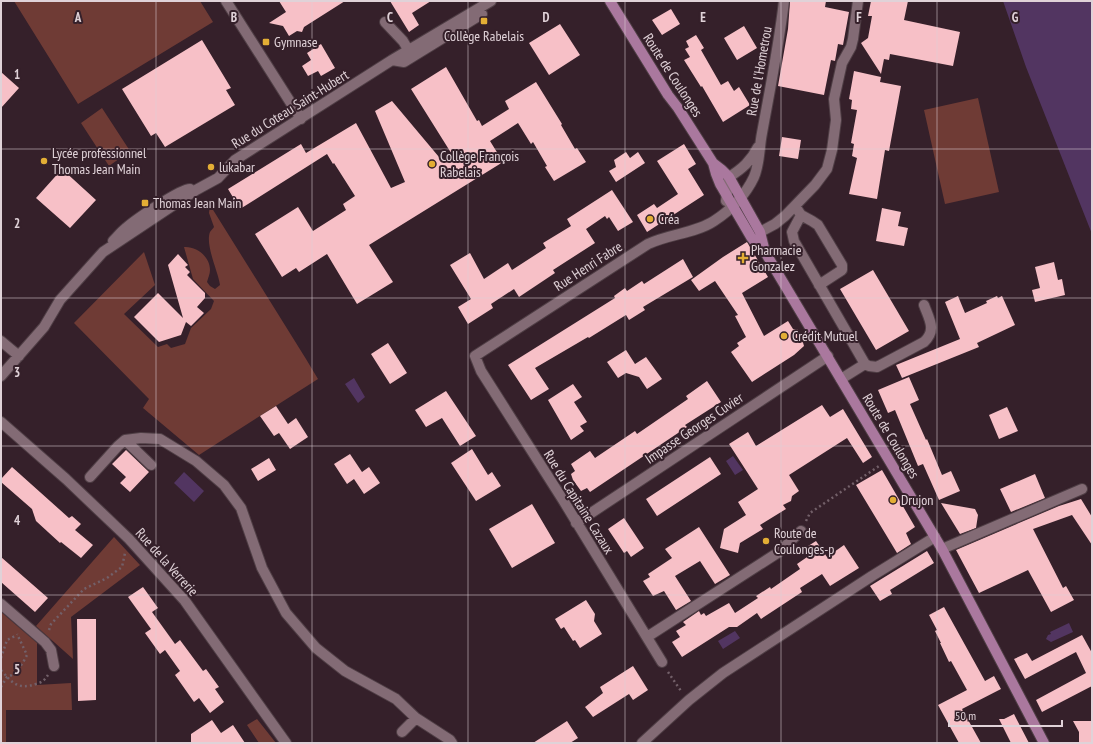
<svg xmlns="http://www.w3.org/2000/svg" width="1093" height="744" font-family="'PT Sans Narrow',sans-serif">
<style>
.green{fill:#6f3b35}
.water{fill:#523561}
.building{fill:#f7c0c7}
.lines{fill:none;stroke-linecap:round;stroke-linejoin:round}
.minor-casing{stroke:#4f3e45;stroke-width:12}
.major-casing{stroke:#4f3e45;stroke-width:12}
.path{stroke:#736069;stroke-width:2.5;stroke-dasharray:2 3;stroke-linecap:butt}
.minor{stroke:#836b75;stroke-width:10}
.major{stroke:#aa789e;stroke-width:10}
.grid{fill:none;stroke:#e0d2d8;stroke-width:1;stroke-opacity:0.55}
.poi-dot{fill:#e3ae35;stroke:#35202a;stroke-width:1.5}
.labels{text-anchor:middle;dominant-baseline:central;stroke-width:4;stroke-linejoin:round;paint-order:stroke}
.poi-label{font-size:14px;fill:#e0d2d8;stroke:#35202a;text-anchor:start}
.street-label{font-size:14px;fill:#e0d2d8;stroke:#35202a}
.grid-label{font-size:13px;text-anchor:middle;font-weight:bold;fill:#e0d2d8;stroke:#35202a;stroke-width:4;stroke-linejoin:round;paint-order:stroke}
</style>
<rect width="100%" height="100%" fill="#35202a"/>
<!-- green -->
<path class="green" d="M14,1H200L213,22L78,104Z
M978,98L999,192L945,204L924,110Z
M102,108L130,151L109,166L81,123Z
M210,205L306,359L318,379L199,455L143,408L149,399L74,323L144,252L155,285L124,314L158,347L167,344L171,348L185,344L191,328L211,309L214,301L193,279L184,247C197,246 210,257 210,270C210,274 208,278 207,282L210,286L215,289L220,285C218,271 205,245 210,232C211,230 213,229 214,227L209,213Z
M114,537L140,565L71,617L73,659L36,626Z
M1,612L37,643V685L71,683L72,710H6V743H1Z
M257,719L276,743H259L247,725Z"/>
<!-- water -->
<path class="water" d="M1003,1H1092V234L1026,67Z
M354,378L365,397L358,403L345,384Z
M733,456L743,470L735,475L726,461Z
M184,472L204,491L194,502L174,483Z
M1069,623L1073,632L1051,642L1046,639L1048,635L1051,634L1050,632Z
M735,631L740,638L723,649L718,641Z"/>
<!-- building -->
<path class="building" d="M279,1H345L304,27L302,32L297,31L289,36L283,26L269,23L286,12Z
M390,1H431L412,13L419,25L409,32Z
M790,1H826L825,7L849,12L843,45L838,44L835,61L831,60L824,95L778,86L788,29Z
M871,1H908L904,20L960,32L953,66L890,54L889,60L884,59L881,74L861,43L868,38L872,16H868Z
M671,9L680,24L662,35L652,20Z
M560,24L580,55L549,75L529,43Z
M744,26L757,48L737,60L724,38Z
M696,35L704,48L701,50L721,85L728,81L734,91L739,87L750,105L723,122L702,86L701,87L684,60L690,57L685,49L689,47L686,41Z
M202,40L231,88L226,90L235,105L165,147L156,133L151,136L122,89Z
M321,44L335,68L321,76L318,71L308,76L302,66L311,60L307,53Z
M446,67L477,121L479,120L482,126L509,109L505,101L536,82L562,124L561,125L575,149L577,148L586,162L554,181L545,167L547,166L533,142L531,144L518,123L490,141L503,162L369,245L393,282L357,304L327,254L299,272L296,268L282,277L255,234L298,207L313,231L346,210L343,204L355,196L334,163L333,164L327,154L240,209L228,189L301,144L306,153L356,123L391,188L405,182L375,111L392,101L444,163L453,156L411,89Z
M854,71L881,77L880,82L901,86L889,151L885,150L877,199L849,194L857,158L852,156L854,144L851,143L857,110L851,109L852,100L849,99Z
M1,72L19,88L1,108Z
M782,137L801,140L798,159L779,156Z
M684,144L696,164L688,169L704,195L647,232L637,215L654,204L657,208L678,194L657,161Z
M626,152L630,158L638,152L645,163L616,182L609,171L616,167L614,160Z
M62,169L96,200L70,228L36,198Z
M612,190L633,222L618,231L609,217L607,219L605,216L586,229L595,243L553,270L555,273L519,297L514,289L491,304L493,308L468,324L458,307L471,299L450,265L470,253L484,279L508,263L512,270L546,248L543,243L571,226L567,219Z
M882,208L901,212L898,226L908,228L904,246L876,241Z
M747,242L768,277L742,293L764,336L788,321L793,329H797L803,338L802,339L804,346L794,355L752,382L731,352L739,346L737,343L746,337L735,316L738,315L715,281L699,291L691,280L723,257Z
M178,254L188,265L185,267L190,272L187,275L205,293V298L197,307L204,313L191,326L186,322L181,335L159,342L134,317L158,293L183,318L168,265Z
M683,259L693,277L643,307L645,310L629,320L626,315L589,338L588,337L535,368L549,389L531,400L508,365L615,298L614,296L625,288L627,291L642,281L644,284Z
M1054,262L1058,280L1062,279L1065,295L1035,302L1032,290L1040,288L1035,267Z
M873,270L909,331L876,350L840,289Z
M958,296L965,313L987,303L986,301L997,296L998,298L1002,296L1015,325L977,343L979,347L902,378L896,365L960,339L945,302Z
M388,343L407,373L390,384L371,354Z
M626,350L635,364L646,357L662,379L647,389L639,377L626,373L618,378L607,362Z
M909,377L919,400L910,404L926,440L927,439L942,475L951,471L960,491L939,500L923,464L918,466L895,410L888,413L878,390Z
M707,381L721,402L685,425L687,427L590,492L587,488L581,491L573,480L571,474L575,471L571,464L590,451L595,458L635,431L637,434L688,399L686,396Z
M573,384L582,397L574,402L587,422L580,426L584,431L571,440L548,400Z
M446,391L476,436L460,446L442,418L426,427L415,410Z
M822,405L830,417L843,409L872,457L863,463L847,438L789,475L799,491L792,496L791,501L783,505L786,509L760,525L763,529L740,543L738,553L720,548L724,529L746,515L738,502L758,489L729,444L748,432L756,446Z
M276,406L288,424L296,418L308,437L290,449L279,433L274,436L260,416Z
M1007,407L1018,431L999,439L989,415Z
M472,449L488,475L492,472L501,486L476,501L451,463Z
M126,450L149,472L130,492L120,483L126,477L112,464Z
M350,454L362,472L369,467L380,483L364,494L354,479L347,484L334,464Z
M710,457L721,474L657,516L646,499Z
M269,458L276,470L258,481L251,469Z
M12,467L69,518L72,516L81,524L75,530L93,545L81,558L61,542L60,543L36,521L32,509L1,482V479Z
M882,470L915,527L906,533L911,544L897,553L856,485Z
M1035,474L1045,498L1011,512L1000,489Z
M1081,499L1092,517V545L1072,515L1033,529L1063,588L1066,586L1074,600L1051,612L1028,570L979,593L956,550L1059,506Z
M941,503L975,509L978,515L976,528L960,534Z
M532,504L555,543L512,568L489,529Z
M624,518L644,548L631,557L627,551L624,553L608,529Z
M699,527L730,575L715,584L700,561L675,576L691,601L676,610L664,591L653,596L643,581L650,577L648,574L672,558L665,549Z
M816,541L827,557L844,545L859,568L830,586L822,574L800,588L802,592L761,619L757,613L737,627H729L682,657L672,642L680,637L676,631L686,625L683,622L699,611L701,615L704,613L706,616L729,603L735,613L758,598L756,596L770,587L771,589L800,569L797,564L810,555L805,548Z
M927,551L934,563L890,590L892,594L880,601L870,586Z
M1,557L48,598L35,612L1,582Z
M143,587L158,608L152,612L175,644L180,640L203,671L206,669L219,687L215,689L224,702L210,713L199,698L194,702L175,675L180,671L165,650L160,654L145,633L151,629L128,597Z
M586,600L595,614L594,621L602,634L580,648L575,640L573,641L564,627L561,629L555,619Z
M944,607L985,681L994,676L1001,689L962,709L981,743H959L938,705L967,690L951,661L949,662L940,643H941L935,631L937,630L929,615Z
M77,619H96V700L78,701Z
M1082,635L1092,653V686L1042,712L1036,700L1086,673L1076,652L1025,679L1014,659L1027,653L1032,661Z
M633,666L648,690L633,700L629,694L593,717L585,707L603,693L600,687Z
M1014,714L1017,720L1029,743H1011L999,719H1004Z
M212,720L221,733L233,725L245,743H191V734Z
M567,721L578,738L570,743H533Z
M1073,721H1092V743H1079V732Z"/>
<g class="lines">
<defs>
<path id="minor" d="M226,1L301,119
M385,22L403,41L409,51
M392,60L404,62L482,14
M726,201L729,177C742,169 751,161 758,147
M795,206L801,215L792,232L794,241L865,364L869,366L877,367L924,342C937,330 929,319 924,305
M801,215L812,221L818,225L842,265V270L819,285
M760,232L775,224L785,216L815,185L827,169L832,150L836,120L834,99L842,63L851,47L853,39L858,1
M113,241C117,237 121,232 126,228C135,220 180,189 190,189
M1,341L19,356
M1,376L44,327L60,300L103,252L196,190L218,178L235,160L392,60L491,1
M841,379L865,364
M1,422L66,479L129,539L185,601L286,743
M125,440L151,465
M90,477L118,446L125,440L141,438L160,439L196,461L224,485L241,508L262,568L286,613L316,648L345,671L396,699L416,718
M576,523L828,356
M942,549L1082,489
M1,604L45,642L51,650L54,666
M647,637L779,552L801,531
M662,662L563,500L481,371L475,356L648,244C669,234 696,233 714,221C731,210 745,196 754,177C760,163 759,148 762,133C770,89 779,45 784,1
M402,732L416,718L450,740L452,743
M642,743L689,700L723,673L872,576L935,537"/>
<path id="major" d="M610,1L668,95L678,108L713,163L716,174L720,184L751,237L757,245L765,252L942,549L1044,743
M713,163L722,170L729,177L760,232L765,252"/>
</defs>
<!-- minor casing -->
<use href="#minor" class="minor-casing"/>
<!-- major casing -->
<use href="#major" class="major-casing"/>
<!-- path -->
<path class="path" d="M806,521L810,513L879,466
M49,630L51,624L84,589L107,578L122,567L125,553
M1,658L7,640L17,635
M1,670C12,683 18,690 36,684C42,682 44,681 48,675
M668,672L681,691
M1,687L7,677C16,675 23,663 27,655L17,634"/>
<!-- minor -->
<use href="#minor" class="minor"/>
<!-- major -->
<use href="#major" class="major"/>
</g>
<!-- grid -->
<path class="grid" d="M156,1V743M312,1V743M468,1V743M625,1V743M781,1V743M937,1V743M1,149H1092M1,298H1092M1,446H1092M1,595H1092"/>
<!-- markers -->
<g class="poi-dot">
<rect x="480" y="17" width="8" height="8" rx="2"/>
<rect x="262" y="38" width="8" height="8" rx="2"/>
<circle cx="44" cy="161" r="4"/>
<circle cx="432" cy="164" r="4"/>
<circle cx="211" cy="167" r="4"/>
<rect x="141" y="199" width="8" height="8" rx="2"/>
<circle cx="650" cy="219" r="4"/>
<path d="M741 252h4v4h4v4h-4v4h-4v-4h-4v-4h4z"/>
<circle cx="784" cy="336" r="4"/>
<circle cx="893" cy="500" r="4"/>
<circle cx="766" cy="541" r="4"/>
</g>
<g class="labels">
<!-- poi labels -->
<g class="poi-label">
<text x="484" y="36" text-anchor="middle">Collège Rabelais</text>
<text x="274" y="42">Gymnase</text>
<text x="52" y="153">Lycée professionnel<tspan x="52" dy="16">Thomas Jean Main</tspan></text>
<text x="440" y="156">Collège François<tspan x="440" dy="16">Rabelais</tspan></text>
<text x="219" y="167">lukabar</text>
<text x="153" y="203">Thomas Jean Main</text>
<text x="658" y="219">Créa</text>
<text x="751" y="250">Pharmacie<tspan x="751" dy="16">Gonzalez</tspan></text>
<text x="792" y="336">Crédit Mutuel</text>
<text x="901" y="500">Drujon</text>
<text x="774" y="533">Route de<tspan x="774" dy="16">Coulonges-p</tspan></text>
</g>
<!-- street labels -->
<g class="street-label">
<text transform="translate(759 71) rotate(-80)">Rue de l'Hometrou</text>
<text transform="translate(673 75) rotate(57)">Route de Coulonges</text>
<text transform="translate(290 109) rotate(-32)">Rue du Coteau Saint-Hubert</text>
<text transform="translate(588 266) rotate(-33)">Rue Henri Fabre</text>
<text transform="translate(694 428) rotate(-34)">Impasse Georges Cuvier</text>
<text transform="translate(891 436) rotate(59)">Route de Coulonges</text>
<text transform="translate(579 502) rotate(58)">Rue du Capitaine Cazaux</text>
<text transform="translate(167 562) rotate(48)">Rue de la Verrerie</text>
</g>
</g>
<g class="grid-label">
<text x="78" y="22">A</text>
<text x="234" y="22">B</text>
<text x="390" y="22">C</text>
<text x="546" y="22">D</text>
<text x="703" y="22">E</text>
<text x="859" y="22">F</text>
<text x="1015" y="22">G</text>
<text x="17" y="79">1</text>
<text x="17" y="228">2</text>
<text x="17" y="377">3</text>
<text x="17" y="525">4</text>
<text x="17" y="674">5</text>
</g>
<!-- border -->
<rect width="1093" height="744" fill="none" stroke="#e0d2d8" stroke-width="4"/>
<!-- scale -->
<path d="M949 720v6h113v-6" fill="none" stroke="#e0d2d8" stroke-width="2"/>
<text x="955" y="720" font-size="12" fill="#e0d2d8" stroke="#35202a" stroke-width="3" paint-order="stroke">50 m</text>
</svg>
